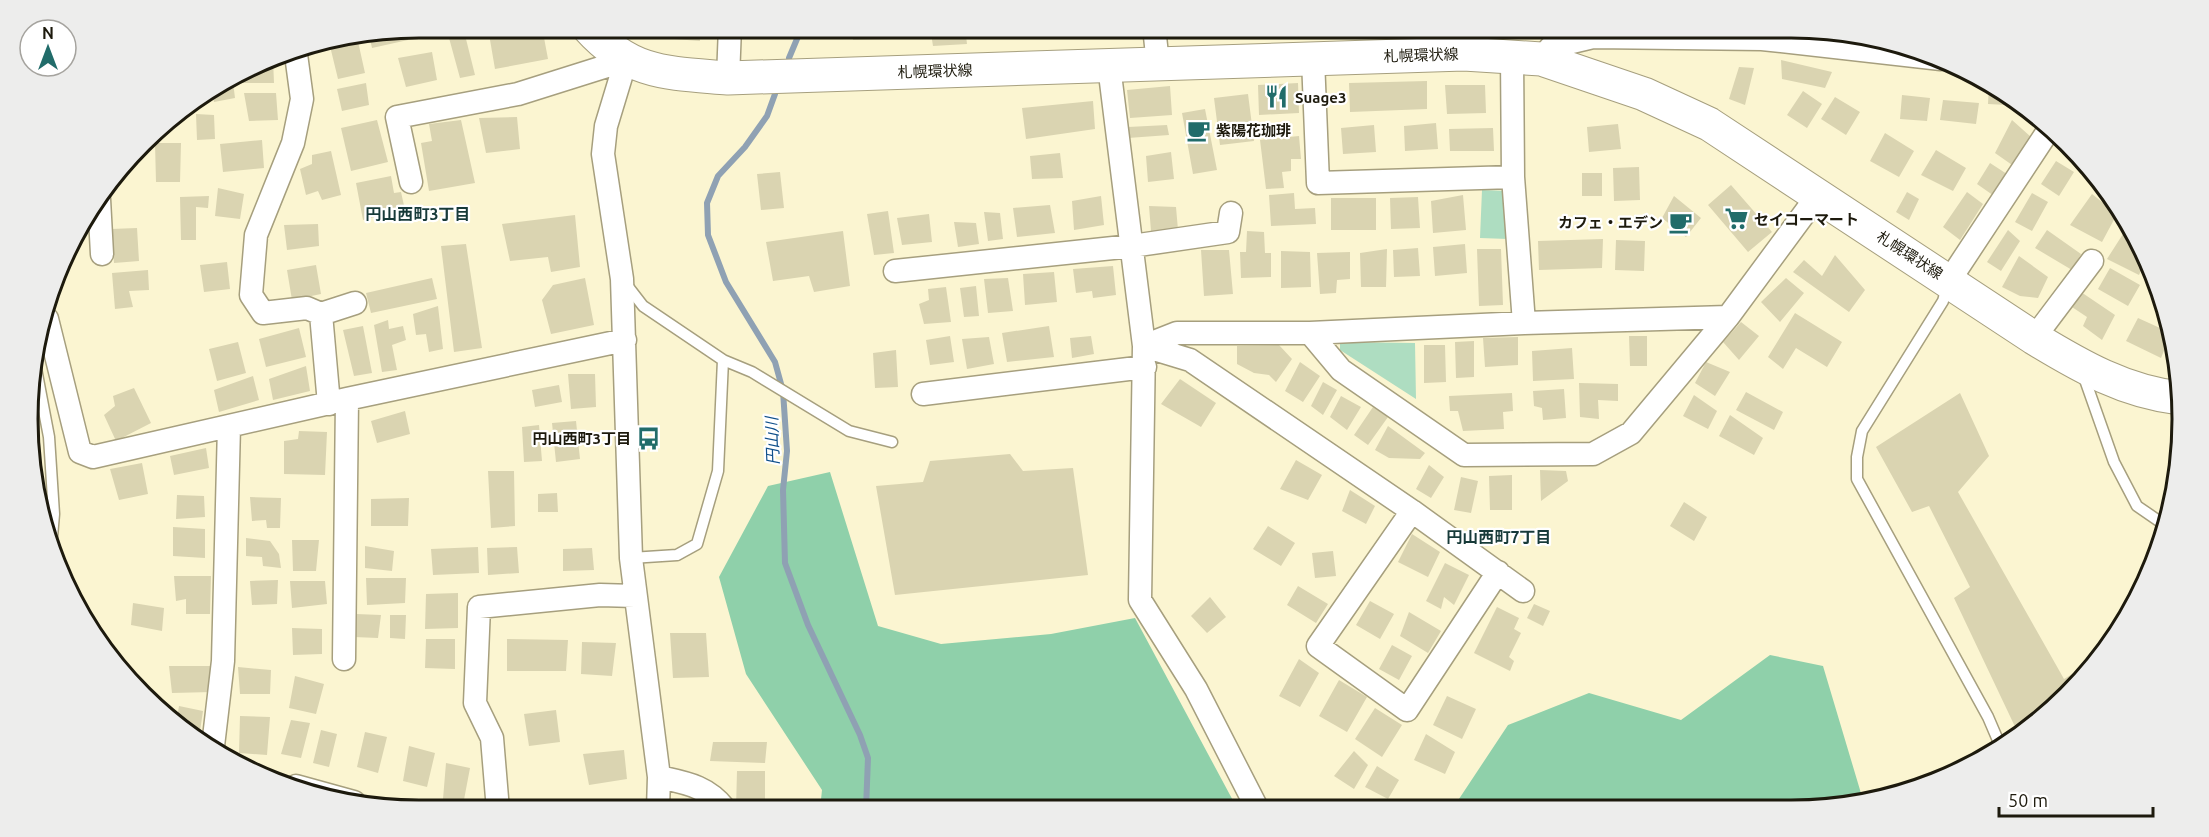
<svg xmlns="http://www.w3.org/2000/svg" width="2209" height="837" font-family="Ubuntu,'Noto Sans JP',sans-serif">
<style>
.green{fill:#aeddc1}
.forest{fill:#8fd0aa}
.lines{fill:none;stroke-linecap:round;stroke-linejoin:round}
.stream{stroke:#8fa1b3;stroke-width:6}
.building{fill:#dad4b1}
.service-casing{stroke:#a69f7e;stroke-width:13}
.minor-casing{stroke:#a69f7e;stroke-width:25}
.primary-casing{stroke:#a69f7e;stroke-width:35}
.service{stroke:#fff;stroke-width:10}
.minor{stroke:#fff;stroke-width:22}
.primary{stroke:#fff;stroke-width:33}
.labels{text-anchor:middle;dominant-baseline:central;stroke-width:4.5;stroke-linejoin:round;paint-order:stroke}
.street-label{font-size:15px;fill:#1d1a0d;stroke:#fff}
.poi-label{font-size:15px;font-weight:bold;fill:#1d1a0d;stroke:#fff;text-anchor:start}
.neighbourhood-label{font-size:16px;font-weight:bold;fill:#173a39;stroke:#fff}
.water-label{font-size:16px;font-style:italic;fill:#10508b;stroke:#fff}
.rim{fill:none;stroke:#1d1a0d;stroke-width:3}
</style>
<rect width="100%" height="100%" fill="#fbf5d1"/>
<!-- green -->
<path class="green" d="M1482,190L1508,191V239L1480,238Z
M1340,342L1415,343L1416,399L1340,350Z"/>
<!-- forest -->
<path class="forest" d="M830,472L878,626L941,644L1051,634L1135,618L1237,808L820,809L822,790L746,674L719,577L768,486Z
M1770,655L1823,666L1863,800L1842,807L1453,808L1508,725L1589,693L1681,720Z"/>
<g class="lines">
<!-- stream -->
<path class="stream" d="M789,58L802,27
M775,94L767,116L745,147L718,176L707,203L708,235L726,282L775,362L783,391L787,451L783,490L785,563L808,625L860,735L868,758L866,809"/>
</g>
<!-- building -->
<path class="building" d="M446,27H463L475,75L460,78Z
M525,27H542L548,59L495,69L489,34Z
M673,27H699L700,41L674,39Z
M852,27H892L893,39L853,40Z
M930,27H965L967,44L933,46Z
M975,27H999V29L976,30Z
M406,29L408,40L372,48L369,35Z
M357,37L365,73L338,79L329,42Z
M432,52L437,80L406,87L398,58Z
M273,59L274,83H243L242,77Z
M1781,60L1832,72L1825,88L1782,79Z
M1739,67L1754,68L1745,105L1729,99Z
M1427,81V109L1350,112L1349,83Z
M233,82L235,98L214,102L212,94Z
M366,83L369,105L342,111L337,89Z
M1298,83L1299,113L1259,115L1258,85Z
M1989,84L2008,95L2007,105L1988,104Z
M1445,85H1485L1486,113L1447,114Z
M1170,86L1172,115L1130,118L1127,90Z
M1803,91L1822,104L1807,128L1787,115Z
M244,93H276L278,120L249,121Z
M1248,94L1254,141L1220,145L1214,98Z
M1902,95L1930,98L1927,121L1900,119Z
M1835,97L1860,112L1846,135L1821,119Z
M1943,100L1979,103L1976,124L1940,120Z
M1093,101L1095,129L1026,139L1022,108Z
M2020,103L2042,121L2039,125L2016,109Z
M1205,109L1217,170L1193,174L1182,113Z
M196,114L214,115L215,139L197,140Z
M517,117L520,149L486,153L479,118Z
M377,120L388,162L351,171L341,128Z
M461,120L475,183L429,191L421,143L432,141L429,124Z
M2012,120L2031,137L2015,167L1995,153Z
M165,122L171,128L158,138L153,134Z
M1436,123L1438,149L1405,151L1404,126Z
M1618,124L1621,149L1589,152L1587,127Z
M1167,125L1169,135L1128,138V127Z
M1374,125L1376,152L1343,154L1341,128Z
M1493,128L1494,151H1450L1449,129Z
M1885,133L1914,151L1899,177L1870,161Z
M1299,136L1301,159H1291V171L1282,172L1284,188L1266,189L1260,140Z
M262,140L264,168L223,172L220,144Z
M2065,142L2079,155L2076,160L2060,150Z
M155,143H181L180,182H156Z
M1936,150L1966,168L1953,191L1921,175Z
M331,151L341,195L322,200L318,191L306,195L300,169L312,164V155Z
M1171,152L1174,179L1148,182L1146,156Z
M1060,153L1063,178L1032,179L1030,156Z
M2056,161L2074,172L2059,196L2041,184Z
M1990,163L2010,176L1997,198L1977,184Z
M1639,167L1640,200L1614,201L1613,168Z
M780,172L784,208L761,210L757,174Z
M1582,173H1602V196H1582Z
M391,176L394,193L401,192L405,210L363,220L356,183Z
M1731,185L1772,232L1748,252L1708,205Z
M218,188L244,194L240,219L215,216Z
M1907,192L1919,199L1909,220L1896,212Z
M1967,192L1983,204L1960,240L1943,227Z
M1294,193L1295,209L1315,208L1316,224L1271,226L1269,195Z
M2032,193L2048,202L2032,231L2015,222Z
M2092,194L2117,214L2102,242L2070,225Z
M1463,195L1466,230L1433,233L1431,201Z
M209,196L208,208L196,207V240H181L180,197Z
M1101,196L1104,225L1074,230L1072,201Z
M1674,196L1701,218L1686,237L1662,218Z
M1418,197L1420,228L1391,229L1390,198Z
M1331,198H1376V230H1331Z
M1050,205L1055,233L1017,237L1013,208Z
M1149,206L1176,207L1178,230L1151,231Z
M888,211L894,253L874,255L867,214Z
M984,212L1000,213L1003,239L988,241Z
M929,214L932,242L902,245L897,218Z
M575,215L580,267L551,272L548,257L510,261L502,224Z
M954,222L976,223L979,244L958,247Z
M2130,223L2146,260L2139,275L2107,259Z
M318,224L319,246L287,250L284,225Z
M137,228L139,261L114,263L111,229Z
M2008,230L2020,241L2001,271L1987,262Z
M2047,230L2081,254L2072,270L2035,248Z
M843,231L850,286L814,292L809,276L773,281L766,242Z
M1247,231L1264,232L1265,253H1271V277L1241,278L1240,252H1246Z
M1603,239L1602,268L1539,270L1538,241Z
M1616,240L1645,241L1644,271L1615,270Z
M466,244L482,348L454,352L441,246Z
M1465,244L1467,273L1435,276L1433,247Z
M1418,248L1420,276L1394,277L1393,250Z
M1387,249L1386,287H1361L1360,253Z
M1477,249H1501L1503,305L1479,306Z
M1201,250H1229L1233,294L1204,296Z
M1281,251L1310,252L1311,287L1281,288Z
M1350,252V279L1337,280L1336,293L1320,294L1317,253Z
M1835,255L1865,290L1849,312L1793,272L1804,260L1822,276Z
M2019,256L2048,277L2038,298L2020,296L2002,287Z
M227,262L230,289L204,292L200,265Z
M316,265L321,294L292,300L287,270Z
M1113,266L1116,295L1093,298L1092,291L1076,293L1073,269Z
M2110,268L2140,285L2128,306L2098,289Z
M148,270L149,290L129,291L133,307L115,309L112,273Z
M1054,272L1057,302L1025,305L1023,274Z
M432,278L437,299L371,313L366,293Z
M585,278L594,325L551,334L542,300L553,285Z
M1008,278L1013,311L988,313L984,279Z
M1786,278L1804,293L1780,322L1761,302Z
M976,286L979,316L964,317L960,288Z
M946,287L951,322L924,324L919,304L929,300L928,289Z
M2081,292L2115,315L2102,340L2083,326L2087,317L2072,307Z
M438,306L443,349L429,352L426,334L416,335L413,314Z
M1795,313L1842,342L1827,367L1796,348L1783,369L1768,357Z
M2138,318L2171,333L2161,358L2126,341Z
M388,320L389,329L403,326L406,340L392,345L397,370L382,372L374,325Z
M1741,322L1759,336L1739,360L1723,342Z
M363,326L372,373L354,376L343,330Z
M1049,326L1054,357L1007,362L1002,333Z
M299,328L306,357L266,367L259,339Z
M950,336L954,362L930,365L926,340Z
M1091,336L1094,354L1072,358L1070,338Z
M1629,336H1647V366H1630Z
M989,337L994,364L967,369L962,339Z
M1518,337V365L1485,367L1483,338Z
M1474,341V377L1456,378L1455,342Z
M238,342L246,373L217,381L209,349Z
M1279,345L1292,359L1276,382L1269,375L1254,373L1237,364V346Z
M1424,345H1445L1446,382L1424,383Z
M1572,348L1574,379L1533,381L1532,351Z
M896,350L898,387L875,388L873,353Z
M1300,362L1320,376L1303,402L1285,391Z
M1706,362L1730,372L1715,396L1695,383Z
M306,366L310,391L273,400L269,379Z
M568,374H595L596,407L571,409Z
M253,376L259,400L219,412L214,390Z
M1180,379L1216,403L1201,427L1161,404Z
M1323,382L1337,390L1323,415L1311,406Z
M1579,383L1618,384V401L1598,400L1599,419L1580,417Z
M559,385L562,402L535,407L532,390Z
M134,388L151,423L116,441L104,415L115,406L113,396Z
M1564,389L1566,418L1543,420L1542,408L1534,406L1533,391Z
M1746,392L1783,412L1774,430L1736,410Z
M1512,393L1513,411L1503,412L1504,429L1463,431L1458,411H1450L1449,396Z
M1960,393L1989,456L1958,492L2064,679L2094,661L2049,713L2018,733L1954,598L1970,587L1929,506L1912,512L1876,447Z
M1694,395L1717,411L1708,429L1683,416Z
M1341,396L1361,407L1347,430L1330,417Z
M1373,407L1388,417L1368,445L1354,435Z
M405,411L410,434L377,443L371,421Z
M1730,415L1763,438L1754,455L1719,436Z
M576,421L580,459L556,462L552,423Z
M539,425L542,461L524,462L522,427Z
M1388,426L1425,453L1420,459L1389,458L1375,450Z
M299,431L327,432L325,475L284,474V441L298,439Z
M206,448L209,468L174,475L170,456Z
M1010,454L1023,471L1073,468L1088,575L895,595L876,486L923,482L930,461Z
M1296,460L1322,475L1308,500L1280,489Z
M142,463L148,494L119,500L110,469Z
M1429,465L1444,477L1431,498L1416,489Z
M1540,470L1566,471L1568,481L1541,501Z
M488,471H514L515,526L491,528Z
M1512,475V510H1490L1489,476Z
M1461,477L1478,481L1471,513L1454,510Z
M1350,490L1375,506L1366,524L1342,511Z
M557,493L558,512H538V494Z
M177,495L204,496L205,517L176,519Z
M250,497L281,498L280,528H267L266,520L252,521Z
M409,498L408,526H371V499Z
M1684,502L1707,517L1694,541L1670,526Z
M1268,526L1295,543L1281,566L1253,549Z
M173,527L205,529V558L173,556Z
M1412,534L1440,552L1428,577L1398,562Z
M246,538L270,541L279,554L281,568L263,566L262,557L246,556Z
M292,540H319L316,571H293Z
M365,546L394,551L392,571L365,568Z
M478,547L479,573L433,575L431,549Z
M517,547L519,573L488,575L487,548Z
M592,548L594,570L563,571V549Z
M1333,551L1336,576L1315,578L1312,553Z
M1445,563L1469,575L1454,605L1444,597L1441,609L1426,601Z
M174,576H211L210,614H186V599L176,601Z
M366,578H406L405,603L367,605Z
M278,580L277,604L252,605L250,581Z
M290,581H325L327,604L292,608Z
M1298,586L1328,604L1316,623L1287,605Z
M458,593V628L425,629L426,594Z
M1210,597L1226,617L1207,633L1191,616Z
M1370,601L1394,614L1380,639L1356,625Z
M133,603L164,608L162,631L131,625Z
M1534,604L1550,611L1543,626L1527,618Z
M1497,607L1519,618L1514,629L1521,633L1509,657L1514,661L1510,671L1474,653Z
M1409,612L1441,631L1428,653L1400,636Z
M356,614L381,615L378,638L354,637Z
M390,615H406L405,639L390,638Z
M292,628L322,629V654L293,655Z
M670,633H706L709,677L673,678Z
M426,639H455V669L425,668Z
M507,639L568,640L566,671H507Z
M582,642L616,643L612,676L581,674Z
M1392,645L1412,656L1399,680L1379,669Z
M1299,659L1319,673L1300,707L1279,696Z
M169,666H211L212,692L172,693Z
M238,667L271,670L270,694H240Z
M295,676L324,684L316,714L289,708Z
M1339,680L1367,697L1347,732L1319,716Z
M1447,696L1476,709L1462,739L1433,725Z
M179,706L203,711L199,738L180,729L176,724Z
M1375,708L1402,725L1382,757L1355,739Z
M556,710L560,742L529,746L524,714Z
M240,716L270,717L267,755L239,753Z
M291,720L310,723L301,758L281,754Z
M321,730L337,734L329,767L313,763Z
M365,732L387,737L378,773L357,767Z
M1426,734L1455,752L1445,774L1414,760Z
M713,742H767L765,763L710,761Z
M409,746L435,753L427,787L403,781Z
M624,750L627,779L589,785L583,754Z
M1354,751L1368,765L1354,789L1334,776Z
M446,763L470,768L463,805L443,799Z
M1377,766L1399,780L1388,799L1365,787Z
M737,771H765V809H736Z
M608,805L633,808V809L607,810Z"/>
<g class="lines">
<defs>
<path id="service" d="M626,284L643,306L723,360L718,471L697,544L677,555L631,558
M1947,287L1943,301L1862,431L1857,457V479L1988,717L2000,745
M34,358L49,437L54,514L52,537
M723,360L752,372L849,431L892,442
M2083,374L2114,462L2137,506L2166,526"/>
<path id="minor" d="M1154,27L1158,64
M295,47L302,99L293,143L256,235L251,295L263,313L307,308L321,314L355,303
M1464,54L1467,27
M1512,57L1513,177L1524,323
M1313,59L1318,183L1513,177
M1541,59L1551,47L1593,37L1762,39L1941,59
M626,60L606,126L603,154L622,279L631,558L659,777L658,809
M1109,66L1144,346L1140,600L1196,689L1257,808
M728,78L730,27
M411,182L397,117L518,94L626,60
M99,199L102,254
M895,271L1132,246L1228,232L1231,213
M1949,281L2050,128
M321,314L329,404
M47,319L80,452L93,457L347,399L625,340
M1310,333L1341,370L1464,455L1593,454L1631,433L1728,317L1818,195
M2034,338L2092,261
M1144,346L1177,333H1310L1524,323L1728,317
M1144,346L1190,360L1412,511L1523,591
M923,394L1145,367
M1412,511L1318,646L1407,710L1498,572
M344,659L347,399
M213,746L223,661L229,426
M659,777C686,783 707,786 725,809
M296,786L354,802
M498,810L492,738L475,703L479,607L600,595L635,596"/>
<path id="primary" d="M588,27C631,75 668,73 728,78L1464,54L1541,59L1644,94L1709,124L2034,338C2080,366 2125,392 2180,398"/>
</defs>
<!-- service casing -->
<use href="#service" class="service-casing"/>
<!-- minor casing -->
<use href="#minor" class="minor-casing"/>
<!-- primary casing -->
<use href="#primary" class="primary-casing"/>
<!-- service -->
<use href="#service" class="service"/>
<!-- minor -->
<use href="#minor" class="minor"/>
<!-- primary -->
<use href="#primary" class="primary"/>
</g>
<!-- icons -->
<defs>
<symbol id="restaurant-bare" viewBox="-9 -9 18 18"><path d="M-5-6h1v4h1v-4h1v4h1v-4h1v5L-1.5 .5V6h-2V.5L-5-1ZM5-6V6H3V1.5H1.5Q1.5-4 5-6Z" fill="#216c6a" stroke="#fff" stroke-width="2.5" paint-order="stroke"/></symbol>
<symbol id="cafe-bare" viewBox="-9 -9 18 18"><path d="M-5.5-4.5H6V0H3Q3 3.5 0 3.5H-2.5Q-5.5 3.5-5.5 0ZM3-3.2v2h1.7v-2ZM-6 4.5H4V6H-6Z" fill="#216c6a" stroke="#fff" stroke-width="2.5" paint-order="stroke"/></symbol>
<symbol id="supermarket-bare" viewBox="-9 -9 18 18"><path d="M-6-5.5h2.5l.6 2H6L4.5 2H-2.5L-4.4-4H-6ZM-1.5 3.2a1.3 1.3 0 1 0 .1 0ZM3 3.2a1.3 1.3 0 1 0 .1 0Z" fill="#216c6a" stroke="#fff" stroke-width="2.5" paint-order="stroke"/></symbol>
<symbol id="bus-bare" viewBox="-9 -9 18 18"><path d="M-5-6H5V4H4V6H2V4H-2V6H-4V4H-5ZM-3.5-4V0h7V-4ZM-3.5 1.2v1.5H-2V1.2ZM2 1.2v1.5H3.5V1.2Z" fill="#216c6a" stroke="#fff" stroke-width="2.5" paint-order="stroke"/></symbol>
</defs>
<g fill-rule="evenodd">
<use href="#restaurant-bare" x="1260" y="80" width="33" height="33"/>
<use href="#cafe-bare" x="1182" y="114" width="33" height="33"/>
<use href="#supermarket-bare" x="1720" y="202" width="33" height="33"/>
<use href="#cafe-bare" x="1664" y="206" width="33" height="33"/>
<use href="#bus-bare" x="632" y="422" width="33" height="33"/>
</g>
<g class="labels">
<!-- street labels -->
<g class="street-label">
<text transform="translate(1421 55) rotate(-2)">札幌環状線</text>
<text transform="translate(935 71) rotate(-2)">札幌環状線</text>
<text transform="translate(1910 255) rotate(33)">札幌環状線</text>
</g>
<!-- poi labels -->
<g class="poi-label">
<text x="1295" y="97">Suage3</text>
<text x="1216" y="130">紫陽花珈琲</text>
<text x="1754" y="219">セイコーマート</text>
<text x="1663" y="222" text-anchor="end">カフェ・エデン</text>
<text x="631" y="438" text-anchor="end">円山西町3丁目</text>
</g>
<!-- neighbourhood labels -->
<g class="neighbourhood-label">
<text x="418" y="214">円山西町3丁目</text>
<text x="1499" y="537">円山西町7丁目</text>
</g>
<!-- water labels -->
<g class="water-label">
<text transform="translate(772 441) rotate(-92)">円山川</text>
</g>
</g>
<!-- crop -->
<path d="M0 0H2209V837H0ZM419 38H1791A381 381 0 0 1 2172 419V419A381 381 0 0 1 1791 800H419A381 381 0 0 1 38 419V419A381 381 0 0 1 419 38Z" fill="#ededec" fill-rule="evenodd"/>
<path class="rim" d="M419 38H1791A381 381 0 0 1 2172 419V419A381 381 0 0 1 1791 800H419A381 381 0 0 1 38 419V419A381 381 0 0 1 419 38Z"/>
<!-- north arrow -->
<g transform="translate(48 48)"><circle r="28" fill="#ffffff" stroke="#a5a39e" stroke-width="1.5"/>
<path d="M0-4.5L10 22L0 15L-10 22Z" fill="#216c6a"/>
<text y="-9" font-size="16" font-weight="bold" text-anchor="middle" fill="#1d1a0d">N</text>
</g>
<!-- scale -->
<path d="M1999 807v9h154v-9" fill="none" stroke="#1d1a0d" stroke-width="3"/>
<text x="2008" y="807" font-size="18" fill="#1d1a0d" stroke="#ffffff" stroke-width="4.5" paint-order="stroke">50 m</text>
</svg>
